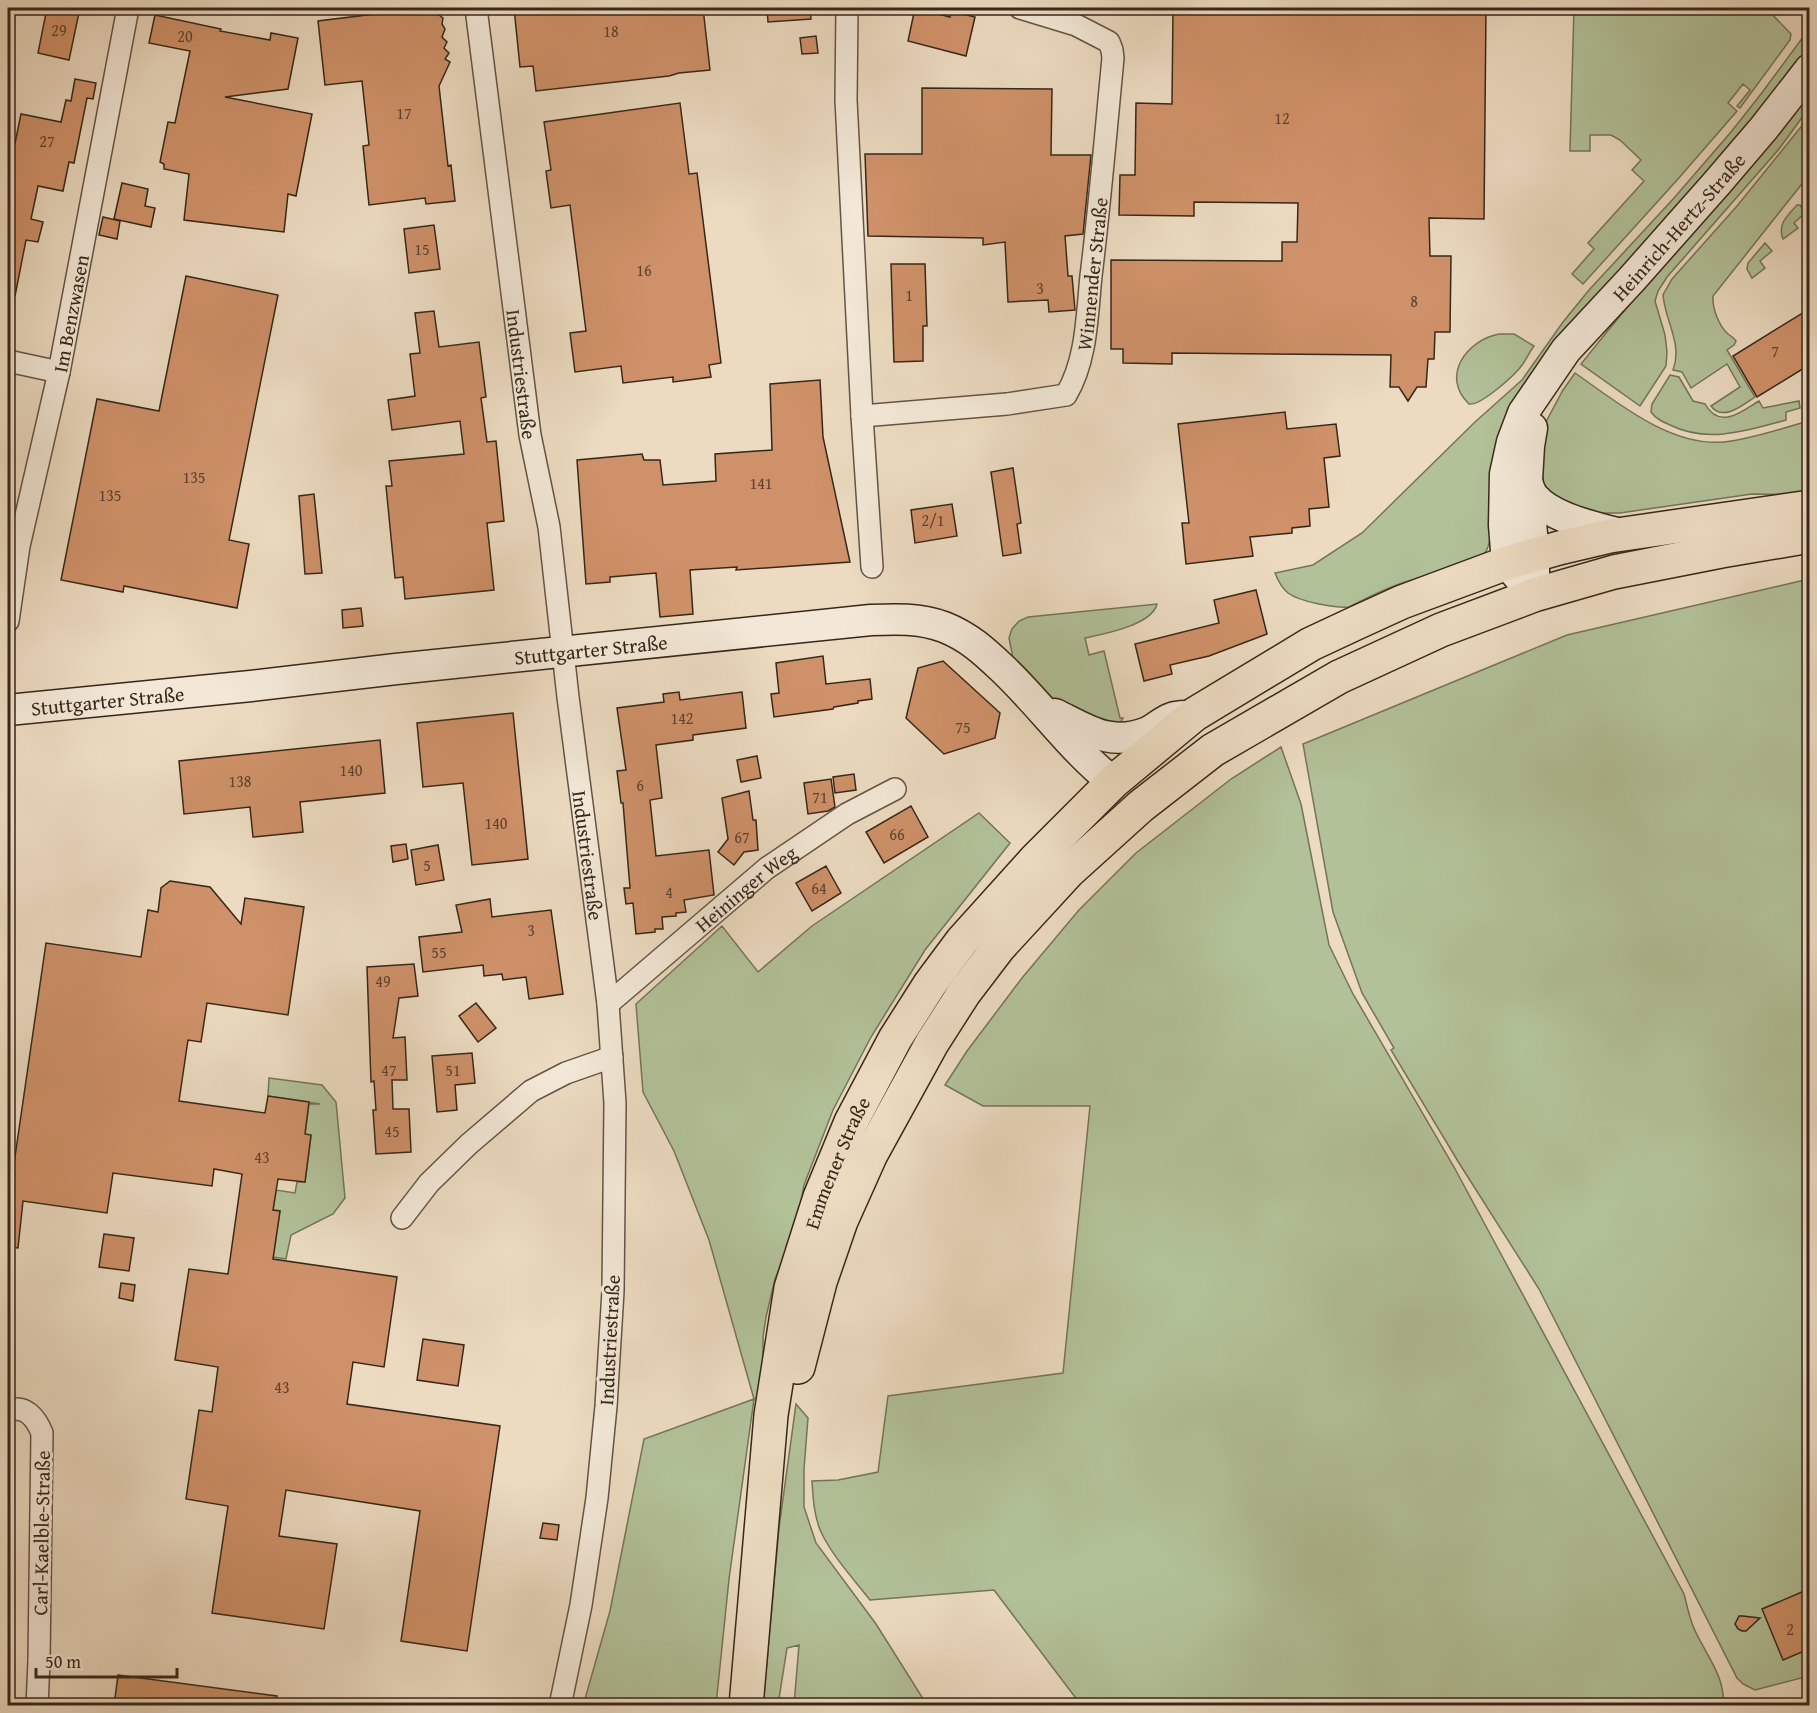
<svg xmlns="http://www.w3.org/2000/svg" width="1817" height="1713" font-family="'Gentium Book Plus',serif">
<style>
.green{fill:#b2c198;stroke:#747459;stroke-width:1.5}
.building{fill:#cf9169;stroke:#36271a;stroke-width:1.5}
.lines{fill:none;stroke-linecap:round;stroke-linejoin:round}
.street-casing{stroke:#645444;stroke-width:24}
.secondary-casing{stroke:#36271a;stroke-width:33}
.primary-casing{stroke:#36271a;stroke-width:36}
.street{stroke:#f3e8d7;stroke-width:21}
.secondary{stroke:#f3e8d7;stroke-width:30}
.primary{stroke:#ecdbc1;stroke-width:33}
.labels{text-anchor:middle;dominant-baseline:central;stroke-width:6;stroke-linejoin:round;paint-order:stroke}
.number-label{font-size:16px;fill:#5c422e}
.street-label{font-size:20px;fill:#36271a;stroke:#f3e8d7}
</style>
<rect width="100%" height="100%" fill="#ecdbc1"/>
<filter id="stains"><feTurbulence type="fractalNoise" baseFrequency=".00333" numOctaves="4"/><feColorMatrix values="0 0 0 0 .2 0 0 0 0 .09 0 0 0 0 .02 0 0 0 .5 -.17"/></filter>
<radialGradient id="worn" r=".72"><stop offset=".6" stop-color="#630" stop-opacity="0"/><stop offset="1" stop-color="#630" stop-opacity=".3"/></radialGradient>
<!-- green -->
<path class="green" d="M1574,8H1766L1791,34L1790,40L1740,108L1737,106L1750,90L1743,84L1728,103L1737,111L1678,179L1583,284L1572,274L1594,249L1588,243L1644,181L1632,170L1641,160L1620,140L1611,135H1590V151H1570Z
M1809,29V52L1752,128L1561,334L1526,382L1491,518C1490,530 1492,544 1484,554C1467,575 1429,574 1405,582C1386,588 1367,598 1349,607C1335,608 1300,602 1288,593C1281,587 1278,581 1275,573L1313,565L1362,533L1475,422L1522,380L1563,322L1589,290L1674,198L1731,132L1761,94Z
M1809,90V108L1779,149L1667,277L1658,291L1655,301L1665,335L1667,352L1666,366L1640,406L1581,364L1610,328Z
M1809,117V175L1713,296C1712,308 1719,326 1728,334C1731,336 1734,338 1736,341L1734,345L1727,350L1755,397C1743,405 1723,422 1711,406L1740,387L1727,364L1691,388L1682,372L1673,370C1683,344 1665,321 1663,295L1672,279L1737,206Z
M1797,205H1800L1805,213L1794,223L1798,228L1783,239C1777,224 1788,215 1797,205Z
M1765,243L1772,251L1760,261L1765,268L1752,278L1747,269L1748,263Z
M1499,334H1514L1534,346C1528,354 1526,361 1519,369C1510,379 1480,406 1469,404C1440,376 1467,340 1499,334Z
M1575,373C1617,402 1670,447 1724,442C1753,439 1782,428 1809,421V495L1752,494L1620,513H1590L1547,496L1540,478V442L1547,420L1563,390Z
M1670,375L1679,377L1693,401L1705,404C1720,430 1741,412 1759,401L1763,408L1799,401L1800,408L1786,412V420C1749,430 1708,444 1670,425C1663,422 1656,419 1651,412L1652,404Z
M1809,579V1676L1755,1690L1743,1684L1737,1678L1539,1289L1459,1163L1391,1050L1394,1048L1362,993L1333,912L1303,744L1567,635Z
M1157,604C1152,625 1104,634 1085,638L1089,655L1104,651L1120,718H1123L1119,725H1106L1058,703L1040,689L1013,658L1009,638L1012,629L1019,621L1028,617Z
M1281,747L1301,804L1329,945L1353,994L1454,1167L1684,1594C1687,1605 1689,1616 1693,1626C1704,1653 1726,1676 1723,1705H1081L994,1590L870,1600C853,1578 833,1557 821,1532C814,1516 813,1498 812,1481L838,1480L878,1472L888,1396L1063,1373L1090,1106H983L945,1085L967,1051L1022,978L1079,910L1136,853L1231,779Z
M979,813L1010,843L925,950L871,1037L833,1110L804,1185L797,1227L775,1279L766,1317L763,1337V1396L754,1399L729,1579L716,1705L583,1706L610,1611L644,1439L754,1399L709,1240L674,1151L643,1092L636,1004L722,926L758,972L812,926Z
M269,1078L322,1085L336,1102L345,1198L333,1214L291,1235L286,1259L273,1257L280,1211L273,1210L276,1190L295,1193L297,1182H305L311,1136L305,1134L309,1104H320L268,1096Z
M796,1404L808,1418L804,1469V1507L816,1543L876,1624L927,1705H794L799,1645L787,1648L778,1705L763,1706L779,1528Z"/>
<!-- building -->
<path class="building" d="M47,8H80L69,60L38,53Z
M385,8H442L439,15L443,18L442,24L445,29L442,37L447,42L444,48L449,53L445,59L450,62L439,86L448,166L451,165L455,201L426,204L425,198L369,205L363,146L369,145L362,81L325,85L318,21L383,13Z
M514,8H703L710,70L679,73L669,76L536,91L533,66L520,67Z
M767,8H810L811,19L768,22Z
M915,8L950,17L951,11L975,17L966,56L908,41Z
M1173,8H1486L1484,219L1429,218L1430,256H1451L1450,332H1435L1434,359H1428L1426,387H1417L1408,401L1399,387H1390L1391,355L1172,353V364L1123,363V349H1111V260L1282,261V242H1297L1298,203L1194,202V216L1119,215L1120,175H1135L1136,103L1172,104Z
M155,15L221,29L220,31L270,40L271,33L298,38L288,89L225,97L312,114L296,196L288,194L284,232L184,220L189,174L164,169V164L160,162L168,122L175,123L190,51L149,43Z
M816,36L818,53L802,54L800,38Z
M75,79L96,83L93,99L87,98L74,163L69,162L63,191L38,186L31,219L43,222L38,242L26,240L15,296H8V146L14,148L21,114L61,122L66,100L71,101Z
M922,88L1052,89L1051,155H1091L1083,234L1065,236L1068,276H1072L1075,310L1049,312L1048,300L1008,302L1005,242L983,245V238L868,236L865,154H922Z
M680,103L689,174L697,173L721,363L709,365L711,377L673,382V377L623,383L621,366L575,372L570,333L586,331L570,205L551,208L546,171L551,170L544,122Z
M122,183L148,189L145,206L155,208L151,227L114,219Z
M103,217L120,221L117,239L99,235Z
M434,225L440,269L409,273L404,229Z
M891,264H925L927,326H923V361L894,362Z
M186,276L278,295L229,540L249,544L237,608L124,586L123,592L61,580L97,399L159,411Z
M1809,309V365L1757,397L1733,356Z
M434,311L439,347L479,342L486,397L481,398L487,442L496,441L504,521L487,523L494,590L405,599L403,577L395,578L386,486H392L389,461L464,454L460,421L392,430L388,400L415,396L410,354L420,353L415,313Z
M820,380L823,437L850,562L736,570L737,567L690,570L693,614L660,617L656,573L610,577V582L586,584L577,460L642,454L644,460H660L663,485L716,481L715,454L772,450L770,384Z
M1285,412L1287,429L1336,424L1340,456L1324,458L1329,507L1309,509L1310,526L1292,528V533L1250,537L1253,556L1186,564L1182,523H1189L1178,424Z
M1013,468L1021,523L1017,524L1021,553L1003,556L991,472Z
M314,494L322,573L305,574L299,496Z
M952,504L957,536L915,543L911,510Z
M1256,590L1267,634L1209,656L1170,665L1172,674L1144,681L1135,644L1219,623L1214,600Z
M361,608L363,626L343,628L342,610Z
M823,656L826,684L870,679L872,699L858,701V703L834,707L833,709L774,717L771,694L779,693L776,663Z
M943,661L1000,713L995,738L944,754L906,718L918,668Z
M679,692L680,700L742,692L746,728L693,735V740L656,745L662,798L650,800L656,856L709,850L714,895L684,900L686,912L676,913V916L662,917L663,929H655V932L636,934L633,903L626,904L624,888H630L623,803H621L617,771L626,770L617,708L664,702L663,694Z
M513,713L528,859L472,865L463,783L423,787L417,723Z
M380,740L385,793L300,802L303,832L253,837L250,807L184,814L179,761Z
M757,756L761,778L741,782L737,760Z
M854,774L856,790L835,793L833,777Z
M831,779L835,807L828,811L808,814L804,783Z
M749,791L753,820H756L758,850L744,852L734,865L718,852L728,839L722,798Z
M911,806L928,837L884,863L866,832Z
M406,844L408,859L393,862L391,846Z
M438,845L444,880L416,885L411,850Z
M826,866L841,893L812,911L796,883Z
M170,881L210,887L241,924L245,898L304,907L288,1015L207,1003L201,1042L188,1040L179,1101L265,1113L268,1096L309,1102L305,1134L311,1135L305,1182L278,1179L273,1210L280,1211L273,1259L397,1277L384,1367L353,1362L347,1404L500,1426L467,1651L401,1641L420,1511L286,1490L279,1536L337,1544L324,1629L212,1613L228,1506L186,1499L199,1410L212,1412L218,1367L175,1360L189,1269L228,1274L242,1174L214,1169L212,1186L113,1173L107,1213L23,1201L18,1248L8,1247V1205L46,943L141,957L148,910L158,912L161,888Z
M490,899L492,917L551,910L563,994L529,999L526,977L503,980L502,974L484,976L483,965L423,972L419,937L462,932L456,905Z
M414,964L418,996L399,998L393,1038L405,1037L407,1080H392L393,1109H409L411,1152L376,1154L373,1110H376L374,1081L371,1082L367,967Z
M476,1003L496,1028L478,1042L459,1016Z
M472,1053L475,1083L455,1085L457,1110L437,1112L432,1056Z
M104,1234L134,1238L129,1271L99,1267Z
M121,1283L135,1285L133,1301L119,1298Z
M423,1339L464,1345L458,1386L417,1380Z
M543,1523L559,1525L557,1540L540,1538Z
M1809,1589V1649L1783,1660L1762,1609Z
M1739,1616H1743L1760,1618L1746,1631H1742L1738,1629L1735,1624Z
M118,1675L277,1696V1706H114Z"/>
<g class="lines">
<defs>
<g id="street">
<path id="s1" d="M476,8L530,435L549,527L568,697L608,1004L615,1103L613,1291L606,1406L597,1498L581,1605L560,1706"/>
<path d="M847,8L846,100L862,416L872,567"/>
<path d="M8,361L59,372"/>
<path id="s2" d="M862,416L1007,404L1066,395C1087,360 1087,315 1091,276C1100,203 1106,130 1113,58L1112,50L1109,42L1076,25L1020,8"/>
<path id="s3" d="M8,621L19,546L59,372L128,8"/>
<path id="s4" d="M608,1004L767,868L847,814L895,789"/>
<path d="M402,1218L429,1183L469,1144L531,1091L566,1073L612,1057"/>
<path d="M8,1411C25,1404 36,1418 42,1433L39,1661L37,1706"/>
</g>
<g id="secondary">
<path d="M1532,428L1529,446L1527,480L1534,555V580"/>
<path d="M1527,480C1528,486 1530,492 1534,497C1553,519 1596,527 1623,535"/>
<path id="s5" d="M1534,595L1507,563L1504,525L1505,474L1512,442L1523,413L1566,350L1632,279L1717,183L1764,128L1810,69"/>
<path id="s6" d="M8,710L251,686L396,669L871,620C895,619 920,618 944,627C969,637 984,651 1003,669C1041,705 1072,750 1113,782"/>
<path d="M1055,714C1088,730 1110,747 1148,732C1156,728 1163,721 1172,718C1176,716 1182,716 1186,716"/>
</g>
<g id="primary">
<path d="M798,1367L820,1282L841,1221L871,1154L932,1043L964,993L999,947L1068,872L1141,806L1213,750L1339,677L1441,630L1534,595L1614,572L1721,551L1810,536"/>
<path id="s7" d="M746,1706L771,1415L791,1288L820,1197L851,1122L895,1039L930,984L962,941L1035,860L1113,782L1195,714L1311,644L1356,623L1402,602L1507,563L1559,548L1610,536L1810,507"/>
</g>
</defs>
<!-- street casing -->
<use href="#street" class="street-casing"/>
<!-- secondary casing -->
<use href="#secondary" class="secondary-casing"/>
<!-- primary casing -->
<use href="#primary" class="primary-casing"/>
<!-- street -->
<use href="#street" class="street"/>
<!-- secondary -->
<use href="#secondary" class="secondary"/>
<!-- primary -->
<use href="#primary" class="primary"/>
</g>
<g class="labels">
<!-- number labels -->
<g class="number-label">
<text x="59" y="30">29</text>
<text x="611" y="31">18</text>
<text x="185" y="36">20</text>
<text x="404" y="113">17</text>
<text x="1282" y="118">12</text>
<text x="47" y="141">27</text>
<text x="422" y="249">15</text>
<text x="644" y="270">16</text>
<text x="1040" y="288">3</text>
<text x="909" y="295">1</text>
<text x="1414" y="301">8</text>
<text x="1775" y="351">7</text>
<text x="194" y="477">135</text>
<text x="761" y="483">141</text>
<text x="110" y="495">135</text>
<text x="933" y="520">2/1</text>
<text x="682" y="718">142</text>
<text x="963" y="727">75</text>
<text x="351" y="770">140</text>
<text x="240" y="781">138</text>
<text x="640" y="785">6</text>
<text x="820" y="797">71</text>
<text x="496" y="823">140</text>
<text x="897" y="834">66</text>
<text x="742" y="837">67</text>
<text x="427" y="865">5</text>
<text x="819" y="888">64</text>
<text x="669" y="892">4</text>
<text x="531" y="930">3</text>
<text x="439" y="952">55</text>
<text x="383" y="981">49</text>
<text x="389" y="1070">47</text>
<text x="453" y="1070">51</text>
<text x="392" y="1131">45</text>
<text x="262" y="1157">43</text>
<text x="282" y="1387">43</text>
<text x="1790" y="1629">2</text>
</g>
<!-- street labels -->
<g class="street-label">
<text stroke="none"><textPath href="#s5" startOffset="438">Heinrich-Hertz-Straße</textPath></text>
<text stroke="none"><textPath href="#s2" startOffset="330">Winnender Straße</textPath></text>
<text stroke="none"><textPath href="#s3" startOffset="314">Im Benzwasen</textPath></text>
<text stroke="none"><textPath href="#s1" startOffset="369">Industriestraße</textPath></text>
<text stroke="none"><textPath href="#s6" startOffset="586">Stuttgarter Straße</textPath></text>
<text stroke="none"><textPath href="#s6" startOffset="100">Stuttgarter Straße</textPath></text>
<text stroke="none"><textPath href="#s1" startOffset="855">Industriestraße</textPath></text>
<text stroke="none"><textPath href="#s4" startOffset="180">Heininger Weg</textPath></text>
<text stroke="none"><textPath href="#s7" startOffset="554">Emmener Straße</textPath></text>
<text transform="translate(609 1340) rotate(-87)">Industriestraße</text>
<text transform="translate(41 1533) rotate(-89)">Carl-Kaelble-Straße</text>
</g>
</g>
<!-- margin -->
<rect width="1817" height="1713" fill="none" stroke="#ecdbc1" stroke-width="30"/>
<rect x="9" y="9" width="1799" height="1695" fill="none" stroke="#36271a" stroke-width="3"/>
<rect x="15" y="15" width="1787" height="1683" fill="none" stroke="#36271a" stroke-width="1.5"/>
<!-- scale -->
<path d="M36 1668v9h141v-9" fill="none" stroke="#36271a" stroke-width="3"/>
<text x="45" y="1668" font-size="18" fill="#36271a" stroke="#f3e8d7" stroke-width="4.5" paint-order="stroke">50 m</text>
<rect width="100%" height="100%" filter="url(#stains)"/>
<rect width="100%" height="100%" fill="url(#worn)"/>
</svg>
